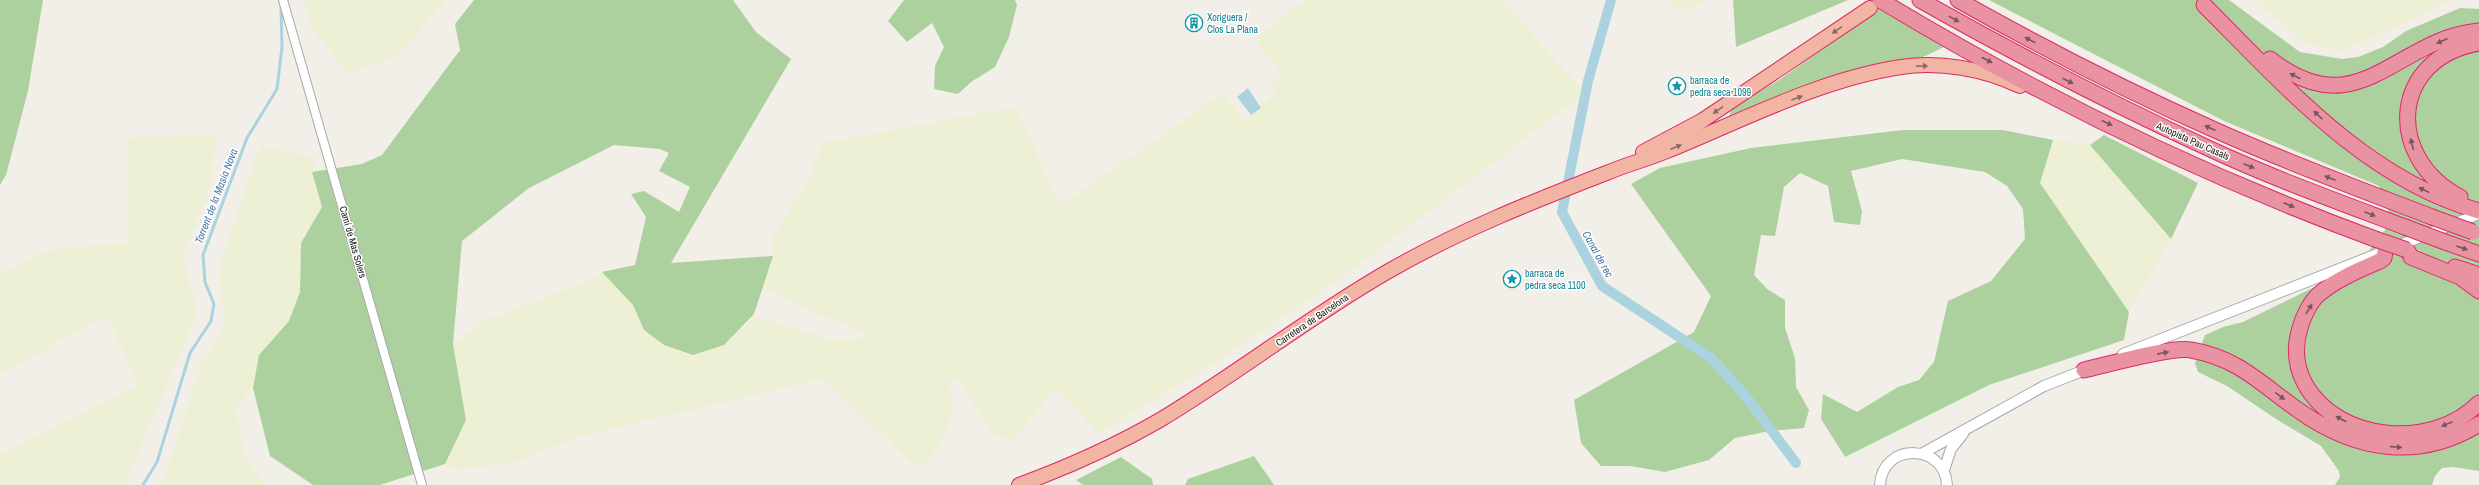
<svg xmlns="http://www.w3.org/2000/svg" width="2479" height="485" font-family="'Archivo Narrow',sans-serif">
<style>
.farmland{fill:#eef0d5}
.forest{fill:#add19e}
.water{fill:#aad3df}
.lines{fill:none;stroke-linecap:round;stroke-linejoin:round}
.stream{stroke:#aad3df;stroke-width:3}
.canal{stroke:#aad3df;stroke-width:10}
.minor-casing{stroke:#a9a9a9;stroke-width:10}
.tertiary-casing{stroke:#a9a9a9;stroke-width:12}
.trunk-casing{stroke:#dc2a67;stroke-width:16}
.motorway-casing{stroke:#dc2a67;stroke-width:17}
.minor{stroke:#fff;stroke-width:8}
.tertiary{stroke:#fff;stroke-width:10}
.trunk{stroke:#f2b4a3;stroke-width:14}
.motorway{stroke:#e892a2;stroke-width:15}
.motorway-bridge-casing{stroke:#dc2a67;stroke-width:17;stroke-linecap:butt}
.motorway-bridge{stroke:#e892a2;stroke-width:15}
.oneway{fill:#7b545c}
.oneway2{fill:#8a6b62}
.labels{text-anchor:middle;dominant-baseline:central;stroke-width:3;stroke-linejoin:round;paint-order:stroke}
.culture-label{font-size:10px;fill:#0d838f;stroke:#fff;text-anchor:start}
.street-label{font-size:10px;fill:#222;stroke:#fff}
.water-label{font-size:11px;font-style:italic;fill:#4a7aab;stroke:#fff}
</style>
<rect width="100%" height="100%" fill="#f2efe9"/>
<!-- farmland -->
<path class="farmland" d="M303,0H447L397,56L349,74L312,29Z
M1305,0H1502L1585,93L1366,260L1232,352L1098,434L1056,388L1014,439L995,437L956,378L948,382L954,401L948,431L927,462L912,464L822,379L575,438L516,462L453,471L445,464L466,419L453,344L479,323L587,281L602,272L633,305L644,330L724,345L755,316L831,340L872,337L762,289L773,256L772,238L807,182L823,143L1015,107L1061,205L1214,99L1225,95L1244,120L1275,93L1272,85L1283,76L1254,39Z
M1668,0H1707L1690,11L1672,6Z
M2253,0H2452L2342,52L2307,44Z
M216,135L211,184L183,258L196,306L195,319L125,485H0V454L138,385L107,315L0,375V273L42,251L128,242V138Z
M2053,140L2090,145L2171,239L2129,312L2040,183Z
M260,145L316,158L312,172L322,207L301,243L300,292L289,321L259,355L253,388L235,408L247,462L268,485H162L201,364L226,325L218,271Z"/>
<!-- forest -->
<path class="forest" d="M0,0H43L28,91L6,175L0,185Z
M474,0H733L756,32L791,59L671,263L773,256L754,314L724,345L693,355L664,345L644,330L633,305L602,272L635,265L646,217L631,194L644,191L679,212L690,187L659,171L669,153L660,149L614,145L529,188L462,241L453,344L466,420L445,464L380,485H313L270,456L253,388L259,355L289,321L300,292L301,243L322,207L312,172L362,164L382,155L460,50L455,24Z
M904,0H1015L1017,5L1009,37L995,67L971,82L958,94L934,89L935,66L944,47L932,23L907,42L888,21Z
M1733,0H1848L1736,47Z
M1989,0H2229L2300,52L2342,59L2358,57L2383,47L2406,31L2460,8L2479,9V471L2453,467L2442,468L2435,476L2432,485H2335L2340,477L2339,471L2321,446L2276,419L2227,386L2198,372L2195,363L2205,335L2223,327L2243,322L2357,266L2385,230L2388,210L2379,186L2224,121Z
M1880,8L1946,46L1917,60L1879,64L1816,83L1729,118L1731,108L1779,80Z
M1903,130H2003L2053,140L2040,183L2129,312L2124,340L1989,385L1845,457L1821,419L1823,394L1857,412L1898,387L1919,380L1934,362L1948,301L1991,281L2025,239L2023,209L2007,186L1985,172L1902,159L1851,171L1862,211L1860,225L1834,222L1828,186L1800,173L1784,187L1775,236L1761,235L1754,275L1767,289L1785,300V328L1795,358L1796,387L1809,410L1804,428L1770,431L1735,438L1709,460L1665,472L1630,466H1601L1581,443L1574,400L1694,332L1711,296L1631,184L1660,168L1751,148Z
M2104,135L2198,183L2171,239L2090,145Z
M1254,456L1274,485H1185L1188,479Z
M1121,457L1152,479L1153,485H1083L1076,480Z"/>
<!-- water -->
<path class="water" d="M1248,88L1261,108L1251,115L1237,97Z"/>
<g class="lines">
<!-- stream -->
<path class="stream" d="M143,485L157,462L190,353L211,321L214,304L205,282L203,255L247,138L277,89L282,47L281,6"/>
<!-- canal -->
<path class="canal" d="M1611,0L1588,81L1562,212L1602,286L1711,358L1744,394L1796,463"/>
<defs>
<path id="minor" d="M283,0L422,485"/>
<path id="tertiary" d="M2123,354L2479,214
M1923,453L2044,386L2090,368
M1944,470L1951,449L1963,434
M1880,485C1882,442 1945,443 1947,485"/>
<path id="trunk" d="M1643,152L1703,120L1870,8
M1019,485C1068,467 1115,446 1160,420C1238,373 1309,317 1387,272C1458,231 1534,201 1609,172C1628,164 1648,159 1667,151C1741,121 1821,79 1901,67C1940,61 1984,69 2020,86"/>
<path id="motorway" d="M1880,0C2037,95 2204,176 2375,239
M1920,0C2014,53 2110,103 2208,148C2272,178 2339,202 2405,227
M1958,0C2041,47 2127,91 2215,130C2286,162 2359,189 2432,217
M2204,5C2284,85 2367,180 2479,211
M2270,59C2359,129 2396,38 2479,31
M2460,197C2384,157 2391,58 2479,43
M2445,242L2479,254
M2407,250L2411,257L2460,277L2479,291
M2385,251L2384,258L2380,261C2359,270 2337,279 2319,294C2310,302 2303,317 2300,328C2294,347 2296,367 2305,384C2338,443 2433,450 2479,403
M2455,267L2479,275
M2084,370C2106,365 2172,346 2191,350C2238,358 2261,384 2298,410C2354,450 2418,462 2479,424"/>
</defs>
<!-- minor casing -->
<use href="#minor" class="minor-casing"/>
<!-- tertiary casing -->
<use href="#tertiary" class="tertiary-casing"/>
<!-- trunk casing -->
<use href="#trunk" class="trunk-casing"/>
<!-- motorway casing -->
<use href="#motorway" class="motorway-casing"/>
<!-- minor -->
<use href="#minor" class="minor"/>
<!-- tertiary -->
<use href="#tertiary" class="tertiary"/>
<!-- trunk -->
<use href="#trunk" class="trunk"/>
<!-- motorway -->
<use href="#motorway" class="motorway"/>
<defs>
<path id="motorway-bridge" d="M2432,217L2473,232
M2405,227L2445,242
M2375,239L2407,250"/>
</defs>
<!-- motorway-bridge casing -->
<use href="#motorway-bridge" class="motorway-bridge-casing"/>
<!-- motorway-bridge -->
<use href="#motorway-bridge" class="motorway-bridge"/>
</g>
<!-- one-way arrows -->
<defs><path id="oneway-solid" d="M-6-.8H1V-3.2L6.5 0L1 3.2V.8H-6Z"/></defs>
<g class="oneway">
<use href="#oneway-solid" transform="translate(1954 19) rotate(29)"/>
<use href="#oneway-solid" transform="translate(2030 40) rotate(-152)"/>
<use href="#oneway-solid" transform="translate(2442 41) rotate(156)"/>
<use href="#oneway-solid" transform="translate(1987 60) rotate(28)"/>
<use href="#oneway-solid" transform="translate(2295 76) rotate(-152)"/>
<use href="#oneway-solid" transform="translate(2068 81) rotate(27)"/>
<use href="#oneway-solid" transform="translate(2318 115) rotate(-137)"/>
<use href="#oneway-solid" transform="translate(2107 123) rotate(26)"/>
<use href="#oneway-solid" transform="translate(2210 128) rotate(-155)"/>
<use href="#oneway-solid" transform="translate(2412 144) rotate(-103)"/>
<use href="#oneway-solid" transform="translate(2249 166) rotate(23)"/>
<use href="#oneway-solid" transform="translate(2330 178) rotate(-159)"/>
<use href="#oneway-solid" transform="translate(2424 190) rotate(-154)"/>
<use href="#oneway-solid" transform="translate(2289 205) rotate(23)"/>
<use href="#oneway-solid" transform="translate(2370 214) rotate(21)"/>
<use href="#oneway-solid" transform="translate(2462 248) rotate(19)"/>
<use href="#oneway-solid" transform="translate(2309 309) rotate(-59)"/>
<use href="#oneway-solid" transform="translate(2163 353) rotate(-11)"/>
<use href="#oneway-solid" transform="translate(2280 396) rotate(38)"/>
<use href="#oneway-solid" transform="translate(2341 419) rotate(-152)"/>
<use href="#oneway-solid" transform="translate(2447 424) rotate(158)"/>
<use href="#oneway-solid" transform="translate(2396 447) rotate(4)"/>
</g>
<g class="oneway2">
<use href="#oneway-solid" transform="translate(1837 30) rotate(146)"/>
<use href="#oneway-solid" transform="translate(1922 66) rotate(-1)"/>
<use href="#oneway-solid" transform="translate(1797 98) rotate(-20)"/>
<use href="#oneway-solid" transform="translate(1718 110) rotate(146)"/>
<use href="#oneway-solid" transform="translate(1676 147) rotate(-22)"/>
</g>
<!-- icons -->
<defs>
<symbol id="building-ring" viewBox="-11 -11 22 22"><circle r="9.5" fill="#fff" stroke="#0f9aa8" stroke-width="1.5"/><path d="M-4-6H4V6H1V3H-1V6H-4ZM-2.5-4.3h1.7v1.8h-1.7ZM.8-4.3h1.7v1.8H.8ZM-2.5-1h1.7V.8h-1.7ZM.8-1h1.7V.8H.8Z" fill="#0f9aa8"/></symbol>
<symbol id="sight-ring" viewBox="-11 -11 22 22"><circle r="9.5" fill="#fff" stroke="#0f9aa8" stroke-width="1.5"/><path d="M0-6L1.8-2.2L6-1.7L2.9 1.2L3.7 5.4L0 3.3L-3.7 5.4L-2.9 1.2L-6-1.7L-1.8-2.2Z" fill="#0f9aa8"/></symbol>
</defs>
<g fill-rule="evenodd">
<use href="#building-ring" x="1184" y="13" width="20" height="20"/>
<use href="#sight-ring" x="1667" y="76" width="20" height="20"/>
<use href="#sight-ring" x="1502" y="269" width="20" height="20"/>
</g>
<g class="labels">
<!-- culture labels -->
<g class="culture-label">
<text x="1207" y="17">Xoriguera /<tspan x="1207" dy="12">Clos La Plana</tspan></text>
<text x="1690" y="80">barraca de<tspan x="1690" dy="12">pedra seca 1099</tspan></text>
<text x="1525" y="273">barraca de<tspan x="1525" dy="12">pedra seca 1100</tspan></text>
</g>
<!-- street labels -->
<g class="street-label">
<text transform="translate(2193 141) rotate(24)">Autopista Pau Casals</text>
<text transform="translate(353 242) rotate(74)">Camí de Mas Solers</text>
<text transform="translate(1312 320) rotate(-34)">Carretera de Barcelona</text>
</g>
<!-- water labels -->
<g class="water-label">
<text transform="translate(216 196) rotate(-69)">Torrent de la Masia Nova</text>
<text transform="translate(1598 254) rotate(61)">Canal de rec</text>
</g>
</g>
</svg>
